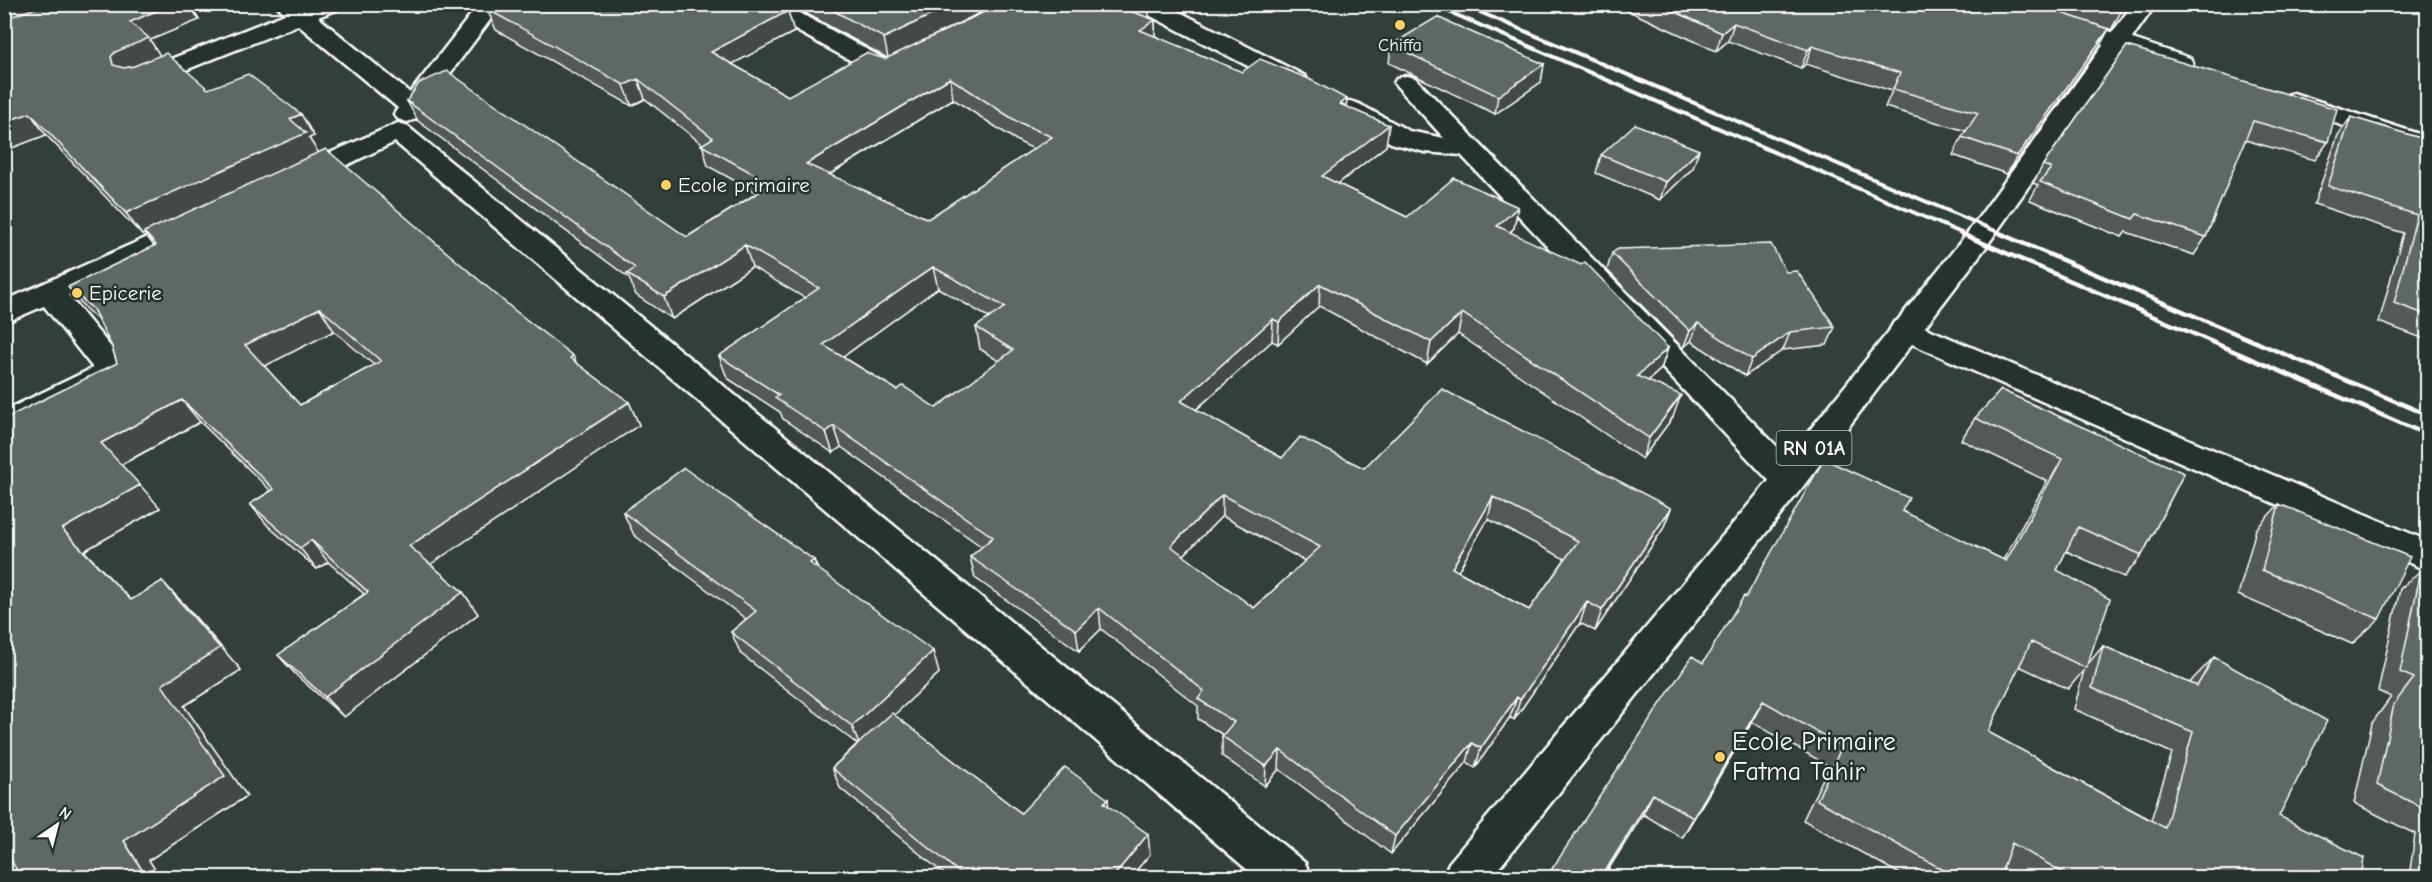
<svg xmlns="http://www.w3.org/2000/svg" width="2432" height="882" font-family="'Comic Neue',sans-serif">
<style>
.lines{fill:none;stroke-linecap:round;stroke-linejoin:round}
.minor-casing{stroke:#fff;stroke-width:5}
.major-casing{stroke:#fff;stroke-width:5}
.minor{fill:#26332d;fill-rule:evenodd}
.major{fill:#26332d;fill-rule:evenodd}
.rail-far1{stroke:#fff;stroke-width:4}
.rail{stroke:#fff;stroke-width:4.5}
.wall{fill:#525a56;stroke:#fff;stroke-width:1.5;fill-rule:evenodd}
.shaded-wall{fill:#424a46;stroke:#fff;stroke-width:1.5}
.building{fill:#5f6964;stroke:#fff;stroke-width:1.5;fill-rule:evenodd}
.poi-dot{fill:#ffd166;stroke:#26332d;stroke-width:2}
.labels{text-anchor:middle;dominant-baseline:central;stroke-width:5;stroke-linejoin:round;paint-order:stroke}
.far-poi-label{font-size:18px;fill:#fff;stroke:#26332d}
.shield{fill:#26332d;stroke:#bec2c0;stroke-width:1.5}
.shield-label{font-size:20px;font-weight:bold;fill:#fff}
.poi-label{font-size:21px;fill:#fff;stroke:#26332d;text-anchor:start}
.near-poi-label{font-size:26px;fill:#fff;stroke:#26332d;text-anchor:start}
</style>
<rect width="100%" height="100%" fill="#333f3a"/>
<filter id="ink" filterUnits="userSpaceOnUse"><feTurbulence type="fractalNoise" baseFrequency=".0167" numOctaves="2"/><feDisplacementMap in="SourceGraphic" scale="12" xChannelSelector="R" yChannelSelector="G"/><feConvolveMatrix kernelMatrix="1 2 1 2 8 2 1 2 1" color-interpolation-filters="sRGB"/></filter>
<g filter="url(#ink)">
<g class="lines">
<defs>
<path id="minor" d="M276,4H342L339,9L318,17L410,93L479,4H502L416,119L407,122L398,119L394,114L398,108L298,25L148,85L139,87L130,85L127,80L130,75L285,14Z
M754,4H783L888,61L898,59L907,61L910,66C903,76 891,79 879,76L757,9Z
M1134,4H1164L1305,76L1308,81L1305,86L1296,88L1287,86L1137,9Z
M1991,4H2027L2190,58L2193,63L2190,68L2181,70L2172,68L1994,9Z
M1406,76L1415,78L1801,471L1806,480L1801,489L1789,493L1777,489L1461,155L1425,152L1391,143L1341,114L1337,109L1341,104L1350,101L1359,104L1409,131L1444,138L1394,83L1397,78Z
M2293,93L2428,137V154L2284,106L2280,101L2284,96Z
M398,123L407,126L1305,863L1311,878H1257L395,142L307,184L297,186L287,184L284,178L287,172Z
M193,217L203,220L207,226L203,232L68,295L124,363L129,371L124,379L4,437V411L93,368L44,306L4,323V301Z
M1905,319L2428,541V571L1894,336L1890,329L1894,322Z"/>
<path id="major" d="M2133,4H2156L1986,247L1801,489L1491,878H1443L1449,863L1777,471L1966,235Z"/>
</defs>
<!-- minor casing -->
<use href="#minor" class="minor-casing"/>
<!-- major casing -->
<use href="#major" class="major-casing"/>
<!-- minor -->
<use href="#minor" class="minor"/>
<!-- major -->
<use href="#major" class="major"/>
<!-- rail-far1 -->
<path class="rail-far1" d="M1431,4L1966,235
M1461,4L2005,235"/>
<!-- rail -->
<path class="rail" d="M1962,234L2428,435
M2001,234L2428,415"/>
</g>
<!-- wall -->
<path class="wall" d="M4,4H189L199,20L150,40L160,56L208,89L314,136L309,138L318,153L577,364L629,402L639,425L430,564L463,592L478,614L344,717L297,676L278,655L364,594L328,562L317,569L268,526L250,504L271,491L200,422L121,465L160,508L84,551L131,600L183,603L241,670L184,706L247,796L149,860L160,878H21L117,363L112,347L99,321L86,309L68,287L154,246L145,234L142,235L46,135L4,151ZM334,331L374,365L300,405L264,366Z
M789,4H998L925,40L1149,18L1155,20V36L1242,72L1347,99L1346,107L1386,146L1338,184L1407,217L1518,207L1514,228L1510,232L1668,348L1661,369L1648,381L1673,417L1642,459L1458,334L1427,364L1319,306L1278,344L1272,341L1196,410L1282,458L1671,508L1663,529L1595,631L1580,623L1514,720L1510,717L1475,768L1467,762L1391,854L1279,769L1265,786L1222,756V736L1223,735L1198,719V706L1101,629L1079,651L975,578L970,557L982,547L841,447L833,453L783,419L780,412L727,378L719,356L805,298L752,267L672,319L636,295L629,278L418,121L407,101L687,237L757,193L708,166L702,144L645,99L632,106L496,30L487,9L788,11L794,32L732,64L788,96L887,58ZM953,99L1019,142L1034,149L928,219L829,175ZM938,288L990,318L976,327L980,349L999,361L936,408L897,390L843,357ZM1222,516L1305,561L1254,608L1183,556ZM1488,519L1565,559L1529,610L1458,571Z
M1623,4H2125L2111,30L2109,29L2099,47L2007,174L1953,155L1962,137L1966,131L1885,107L1892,91L1806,64L1801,68L1728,41L1716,51L1622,8Z
M1391,45L1544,64L1541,82L1495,114L1389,63Z
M2127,46L2328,142L2315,160L2245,140L2206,237L2194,255L2126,232L2122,237L2030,200L2038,185L2033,183L2043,165Z
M2351,117L2427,140V340L2379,322L2403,233L2314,204L2338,135Z
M1601,155L1693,168L1660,200L1596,173Z
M1612,253L1786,272L1835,327L1827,345L1783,350L1745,376L1691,341L1683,348L1607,270Z
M1975,418L2184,473L2142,555L2124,577L2066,551L2057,570L2087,665L2103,646L2190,683L2193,679L2214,657L2279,816L2361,878H2019L2003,868L1999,878H1907L1803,820L1829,766L1752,722L1682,838L1643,814L1603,878H1546L1703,663L1746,597L1902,511L2003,560L2047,481L1961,440ZM2019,666L2068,689L2084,670L2074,709L2172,753L2151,820L1988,732Z
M2279,504L2379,619L2352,644L2238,595L2256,529Z
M623,512L814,560L818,569L939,673L894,715L1021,813L1109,807L1150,854L1130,878H949L840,788L832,768L857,744L741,654L731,632L746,619L634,535Z
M2421,570L2427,572V878H2409L2415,834L2354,803L2372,723L2391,697L2378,691L2400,589Z"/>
<!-- shaded-wall -->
<path class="shaded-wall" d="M4,4H63L4,25Z
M172,4H189L199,20L150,40L163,60L128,86L113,65L111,57L130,22Z
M953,4H998L888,58L884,38Z
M1137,4H1149V18L1129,30L1128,10Z
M788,11L794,32L717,72L711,52Z
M1155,20V41L1140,30Z
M1734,23L1728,41L1716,51L1722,33Z
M2109,29L2099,47L2007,174L2017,156Z
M1812,46L1806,64L1801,68L1808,50Z
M1544,64L1541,82L1495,114L1498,96Z
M950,78L953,99L812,185L806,164Z
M638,79L645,99L632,106L624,85Z
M1347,99L1345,120L1340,104Z
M30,113L46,135L4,151V122Z
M301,114L314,136L309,138L319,154L142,235L126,213L290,119Z
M1389,125L1386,146L1321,197L1322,176Z
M1699,150L1693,168L1660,200L1666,182Z
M1518,207L1514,228L1493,248L1497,226Z
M745,245L752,267L672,319L664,297Z
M4,263L12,272L4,276Z
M933,267L938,288L830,366L823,345Z
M1320,284L1319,306L1278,344L1279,322Z
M320,308L334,331L261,368L245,345Z
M1462,313L1458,334L1427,364L1431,342Z
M1273,319L1272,341L1181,423V401Z
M1698,323L1691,341L1683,348L1690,331Z
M1790,332L1783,350L1745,376L1752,359Z
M1668,348L1661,369L1630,397L1637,376Z
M573,356L584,378L570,358Z
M1681,395L1673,417L1642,459L1649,438Z
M182,400L200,422L120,465L101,443Z
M629,402L639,425L425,568L409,546Z
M834,426L841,447L833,453L826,432Z
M140,485L160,508L84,551L152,622L62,529Z
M1222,495V516L1172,567L1171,546Z
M1493,497L1488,519L1448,589L1452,568Z
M1671,508L1663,529L1595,631L1602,610Z
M311,540L328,562L317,569L300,548Z
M814,560L822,582L810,563Z
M162,581L183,603L241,670L184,706L247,796L149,860L160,878H147L124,841L162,685Z
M463,592L478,614L344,717L325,697Z
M1587,602L1580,623L1514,720L1520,700Z
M1099,608L1101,629L1079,651L1076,630Z
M933,651L939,673L860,747L852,726Z
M1517,697L1510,717L1475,768L1481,748Z
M1763,701L1752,722L1682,838L1693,818Z
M1472,743L1467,762L1391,854L1395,836Z
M1280,750L1279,769L1265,786L1266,766Z
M1653,794L1643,814L1603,878H1601Z
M1108,799L1110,819L1104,803Z
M1148,834L1150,854L1130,878H1112Z"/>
<!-- building -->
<path class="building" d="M47,4H172L130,22L149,38L115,52L111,57L113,65L124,68L134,66L166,53L208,89L248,74L301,114L290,119L306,133L126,213L30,113L4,122V19Z
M498,4H776L788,11L711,52L788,96L866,53L885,59L1001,4H1137L1128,10L1155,20L1140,30L1242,72L1260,59L1307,78L1347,99L1340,104L1389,125L1322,176L1407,217L1454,178L1518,207L1497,226L1581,265L1585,262L1668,348L1637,376L1681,395L1649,438L1462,313L1431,342L1320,284L1279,322L1273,319L1181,401L1282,458L1300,437L1364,468L1442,389L1671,508L1602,610L1587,602L1520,700L1517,697L1481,748L1472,743L1395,836L1280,750L1266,766L1222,736L1234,722L1198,699L1204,691L1099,608L1076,630L970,557L993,537L834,426L826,432L775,398L779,395L719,356L819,288L745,245L664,297L627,274L635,268L407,101L419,83L447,71L687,237L772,184L701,145L713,138L638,79L624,85L487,9ZM950,78L1016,121L1052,137L928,219L806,164ZM933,267L1005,307L976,327L1013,350L936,408L903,386L897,390L823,345ZM1222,495L1320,547L1254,608L1171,546ZM1493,497L1578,541L1529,610L1452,568Z
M821,4H953L884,38Z
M1658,4H2035L2109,29L2017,156L1962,137L1978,113L1893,89L1900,73L1812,46L1808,50L1734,23L1722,33Z
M2097,4H2125L2121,12Z
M1437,17L1544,64L1498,96L1391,45Z
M2127,46L2337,109L2328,142L2253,121L2206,237L2137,214L2133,219L2040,182L2051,168L2043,165Z
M2351,117L2427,140V315L2394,303L2417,215L2328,186Z
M1635,124L1699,150L1666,182L1601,155Z
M326,149L513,309L573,356L570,358L629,402L409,546L463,592L325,697L278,655L368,592L311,540L300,548L250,504L274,489L182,400L101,443L140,485L62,529L131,600L162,581L220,648L162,685L225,776L124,841L147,878H21L4,847V427L6,426L4,424V419L117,363L112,347L93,309L68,287L156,245L144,232ZM320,308L381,361L300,405L245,345Z
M1771,244L1786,272L1797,271L1835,327L1790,332L1752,359L1698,323L1690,331L1612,253L1618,249Z
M2001,390L2184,473L2142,555L2078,527L2057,570L2110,599L2086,668L2031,642L1988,732L2165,828L2193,732L2092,688L2103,646L2197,686L2214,657L2327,721L2279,816L2364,858L2361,878H2072L2012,843L1999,878H1958L1817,800L1842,746L1763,701L1693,818L1653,794L1601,878H1546L1692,656L1703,663L1744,596L1746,597L1824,459L1909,498L1902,511L2006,561L2062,459L1975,418Z
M684,468L814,560L810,563L933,651L852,726L731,632L756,611L623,512Z
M2279,504L2410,557L2379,619L2262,570Z
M2421,570L2427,572V810L2377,785L2394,704L2414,678L2400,672Z
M892,713L1021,813L1065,767L1108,799L1104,803L1148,834L1112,878H966L832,768Z"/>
</g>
<!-- markers -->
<g class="poi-dot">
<circle cx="1400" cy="25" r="6"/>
<circle cx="666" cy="185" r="6"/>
<circle cx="77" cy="293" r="6"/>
<circle cx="1720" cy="757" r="6"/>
</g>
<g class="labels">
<!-- far-poi labels -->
<g class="far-poi-label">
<text x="1400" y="45">Chiffa</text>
</g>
<!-- shield labels -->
<rect class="shield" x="1776.5" y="431" width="75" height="34" rx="4.5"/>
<g class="shield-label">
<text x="1814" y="448">RN 01A</text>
</g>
<!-- poi labels -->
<g class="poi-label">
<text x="678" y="185">Ecole primaire</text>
<text x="89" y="293">Epicerie</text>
</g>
<!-- near-poi labels -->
<g class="near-poi-label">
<text x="1732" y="742">Ecole Primaire<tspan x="1732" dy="30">Fatma Tahir</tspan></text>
</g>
</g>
<!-- margin -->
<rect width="2432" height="882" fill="none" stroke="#26332d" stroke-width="24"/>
<rect x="12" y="12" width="2408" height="858" fill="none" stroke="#fff" stroke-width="2" filter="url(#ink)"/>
<!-- north arrow -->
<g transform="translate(57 825) rotate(35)" stroke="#26332d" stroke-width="4.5" paint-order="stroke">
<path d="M0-4.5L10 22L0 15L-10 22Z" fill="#ffffff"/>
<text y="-9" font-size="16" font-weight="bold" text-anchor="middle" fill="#ffffff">N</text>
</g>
</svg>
